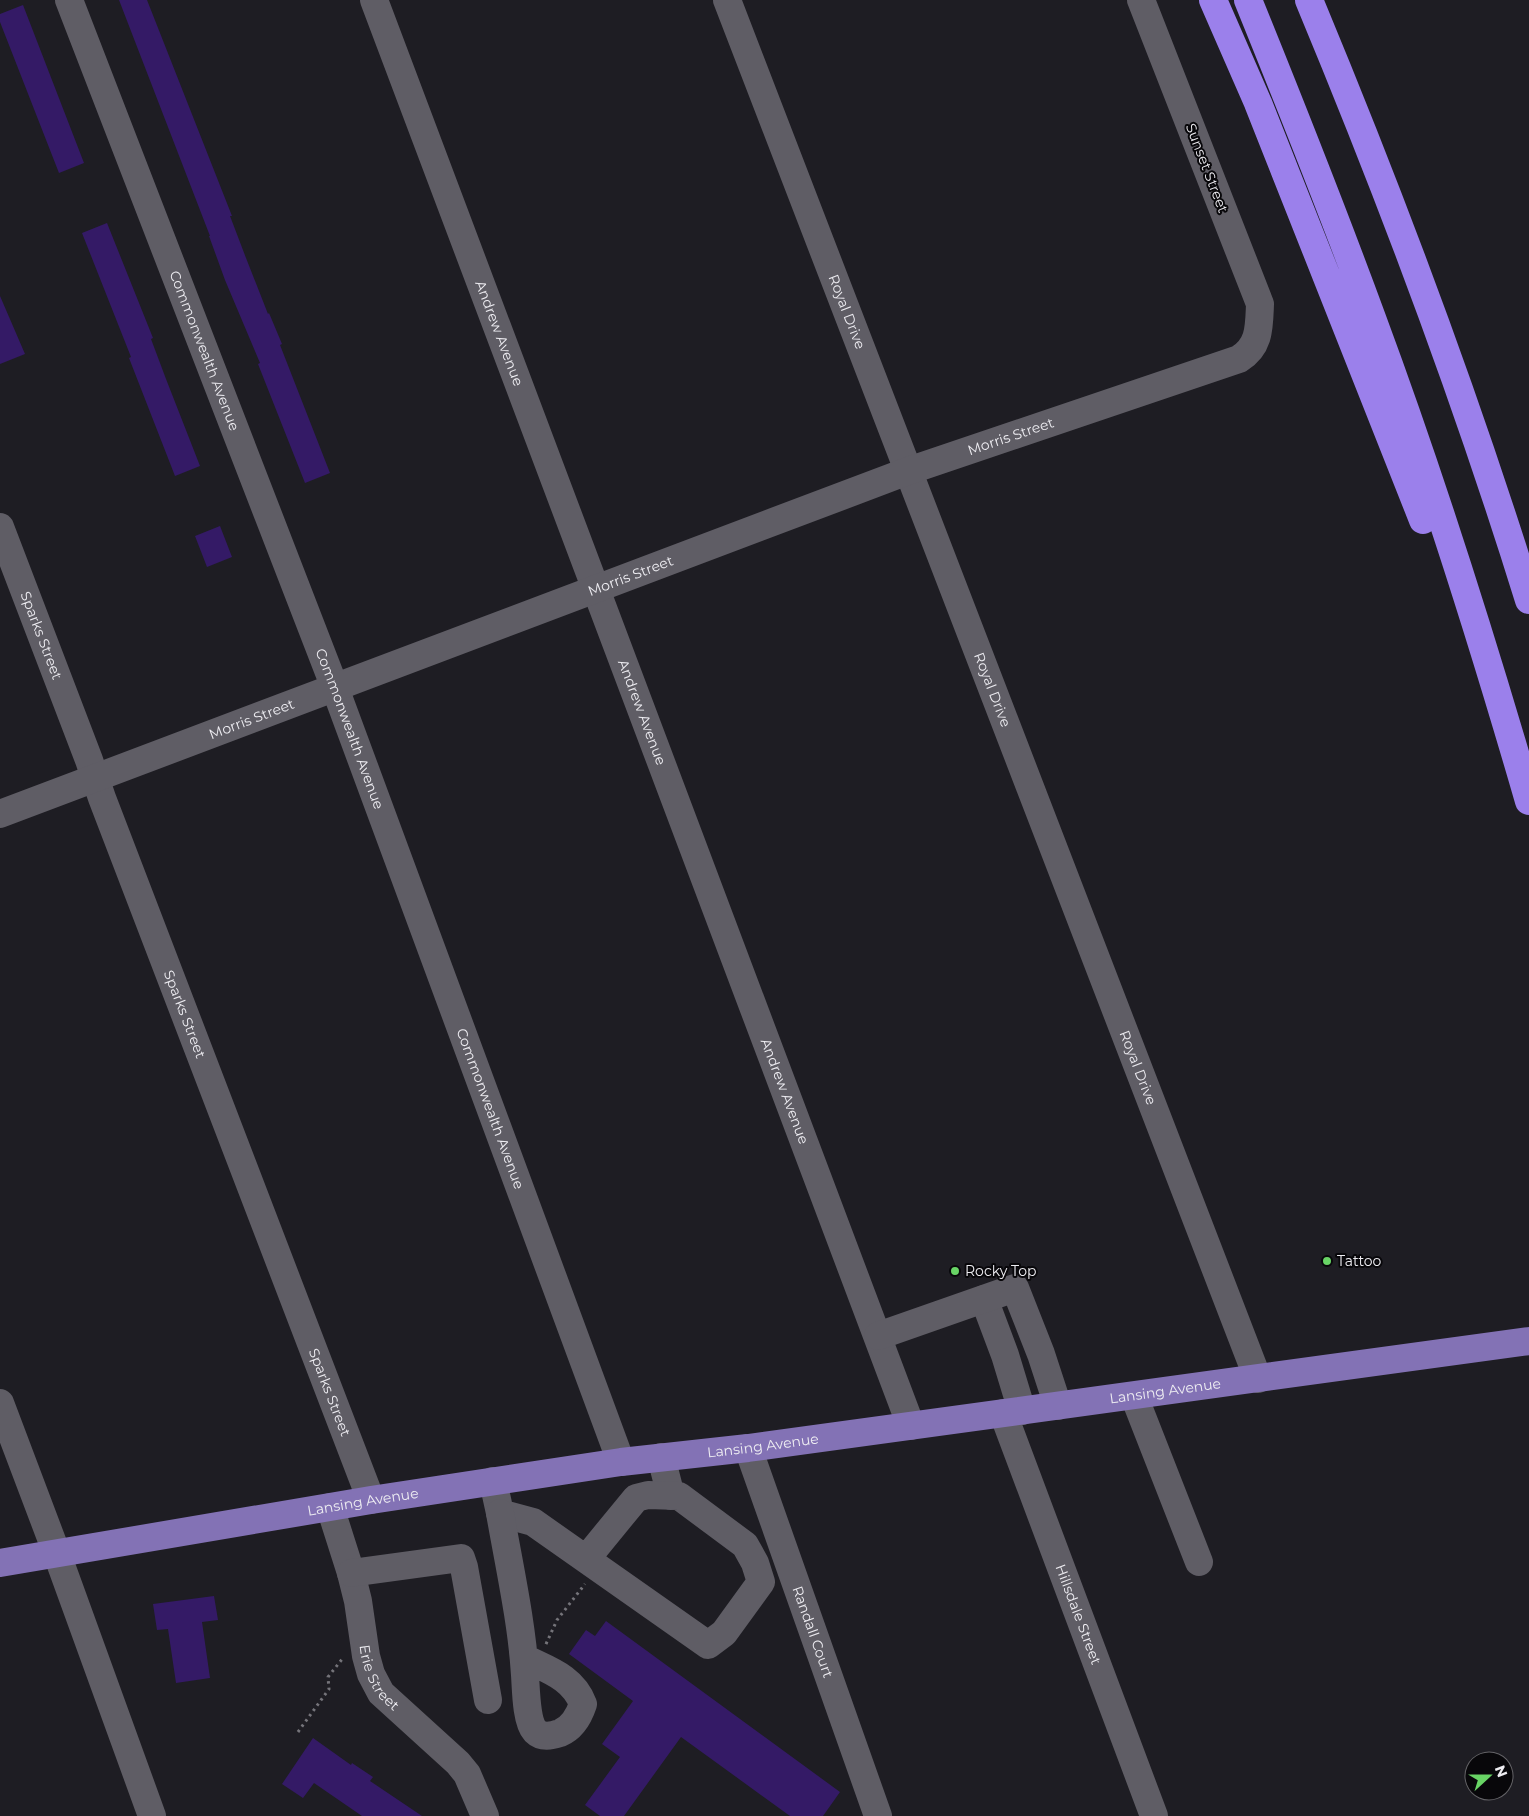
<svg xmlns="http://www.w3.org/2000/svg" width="1529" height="1816" font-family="Montserrat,sans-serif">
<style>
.building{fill:#341a66}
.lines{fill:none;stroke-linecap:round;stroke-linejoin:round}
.path{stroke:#75747a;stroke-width:3;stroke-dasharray:2.5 4;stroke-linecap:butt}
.minor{stroke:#5f5d65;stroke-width:28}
.major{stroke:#8372b5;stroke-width:28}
.highway{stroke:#9b80eb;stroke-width:28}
.poi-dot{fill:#68d465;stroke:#08070a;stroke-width:2}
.labels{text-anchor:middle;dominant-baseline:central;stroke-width:4;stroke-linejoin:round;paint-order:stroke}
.street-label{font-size:14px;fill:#eeedf2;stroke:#08070a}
.poi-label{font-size:14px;fill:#eeedf2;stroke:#08070a;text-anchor:start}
</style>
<rect width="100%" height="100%" fill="#1e1d23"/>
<!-- building -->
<path class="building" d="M119,0H147L232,216H230L246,258L268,314L269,313L282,344L280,345L330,473L305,483L258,364L260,363L225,280L209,236H210Z
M23,5L84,163L59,173L0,22V14Z
M107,223L153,338L151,339L166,379L200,466L175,476L129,358L131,357L82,233Z
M0,296L25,354L0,364Z
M220,526L232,557L207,567L195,536Z
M214,1596L218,1620L202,1622L210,1678L176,1683L168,1629L157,1630L153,1604Z
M606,1621L840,1792L823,1816H790L681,1737L624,1816H600L585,1805L620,1757L602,1744L633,1701L569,1654L586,1630L595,1636Z
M313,1738L351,1765L352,1763L373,1777L370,1781L422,1816H362L314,1783L303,1798L282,1784Z"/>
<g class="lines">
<!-- path -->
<path class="path" d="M546,1644L557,1620L585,1584
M298,1732L329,1689L328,1677L343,1658"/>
<!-- minor -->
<g class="minor">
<path id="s1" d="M69,0L335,688L621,1462"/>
<path id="s2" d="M374,0L911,1426"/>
<path id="s3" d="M727,0L1258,1379"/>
<path id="s4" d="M0,527L89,760L102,798L371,1500"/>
<path id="s5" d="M0,814L908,471L1239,359C1260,346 1259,327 1260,304L1141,0"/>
<path d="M984,1299L1005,1355L1022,1411"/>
<path d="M878,1336L1015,1288L1041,1354L1058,1406"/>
<path d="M1134,1396L1199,1562"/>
<path d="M0,1403L57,1554L152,1816"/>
<path id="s6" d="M1003,1413L1154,1816"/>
<path id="s7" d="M748,1448L878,1816"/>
<path d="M661,1457L671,1496"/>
<path d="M493,1481L500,1513L533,1522L708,1645L724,1633L761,1582L755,1563L745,1545L679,1496L648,1495L636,1498L586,1559"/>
<path id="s8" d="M330,1507L351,1573L358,1601L366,1656L371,1674L381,1693L458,1763L467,1774L485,1816"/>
<path d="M500,1513C509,1565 522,1623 525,1675C526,1688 526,1721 535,1731C542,1738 551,1736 560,1733C572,1728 579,1716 583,1704C573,1677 548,1670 524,1658"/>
<path d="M351,1573L461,1558L464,1567L488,1700"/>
</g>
<!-- major -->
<path class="major" id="s9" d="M0,1563L371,1500L621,1462L748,1448L1529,1341"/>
<!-- highway -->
<path class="highway" d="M1213,0L1258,103L1423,520
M1248,0C1291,106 1333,212 1372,318C1431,477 1482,639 1529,801
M1309,0C1391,197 1466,397 1529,600"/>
</g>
<!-- markers -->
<g class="poi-dot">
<circle cx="1327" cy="1261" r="5"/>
<circle cx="955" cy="1271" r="5"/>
</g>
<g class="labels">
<!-- street labels -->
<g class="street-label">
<text transform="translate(1207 168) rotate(69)">Sunset Street</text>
<text stroke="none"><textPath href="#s3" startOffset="334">Royal Drive</textPath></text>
<text stroke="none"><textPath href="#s2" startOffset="356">Andrew Avenue</textPath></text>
<text stroke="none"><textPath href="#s1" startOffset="376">Commonwealth Avenue</textPath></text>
<text stroke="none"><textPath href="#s5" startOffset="1079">Morris Street</textPath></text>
<text stroke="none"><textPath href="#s5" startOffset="674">Morris Street</textPath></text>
<text stroke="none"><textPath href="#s4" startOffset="116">Sparks Street</textPath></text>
<text stroke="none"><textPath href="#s3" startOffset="739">Royal Drive</textPath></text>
<text stroke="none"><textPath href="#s2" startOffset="761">Andrew Avenue</textPath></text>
<text stroke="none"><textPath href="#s5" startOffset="269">Morris Street</textPath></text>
<text stroke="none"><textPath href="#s1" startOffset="781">Commonwealth Avenue</textPath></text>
<text stroke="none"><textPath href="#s4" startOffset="521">Sparks Street</textPath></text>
<text stroke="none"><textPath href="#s3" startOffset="1144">Royal Drive</textPath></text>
<text stroke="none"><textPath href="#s2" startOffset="1166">Andrew Avenue</textPath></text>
<text stroke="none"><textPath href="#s1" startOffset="1186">Commonwealth Avenue</textPath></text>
<text stroke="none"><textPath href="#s9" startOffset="1178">Lansing Avenue</textPath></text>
<text stroke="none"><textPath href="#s4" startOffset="926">Sparks Street</textPath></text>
<text stroke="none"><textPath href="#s9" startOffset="772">Lansing Avenue</textPath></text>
<text stroke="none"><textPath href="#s9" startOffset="368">Lansing Avenue</textPath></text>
<text stroke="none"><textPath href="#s6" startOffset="215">Hillsdale Street</textPath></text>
<text stroke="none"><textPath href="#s7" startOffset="195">Randall Court</textPath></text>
<text stroke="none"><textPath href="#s8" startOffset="179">Erie Street</textPath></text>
</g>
<!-- poi labels -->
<g class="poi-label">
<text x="1337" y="1261">Tattoo</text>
<text x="965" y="1271">Rocky Top</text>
</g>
</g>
<!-- north arrow -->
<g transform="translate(1489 1776) rotate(69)"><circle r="24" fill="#08070a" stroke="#646367"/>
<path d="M0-4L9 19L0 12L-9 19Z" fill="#68d465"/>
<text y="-8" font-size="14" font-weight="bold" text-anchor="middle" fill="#eeedf2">N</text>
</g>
</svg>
